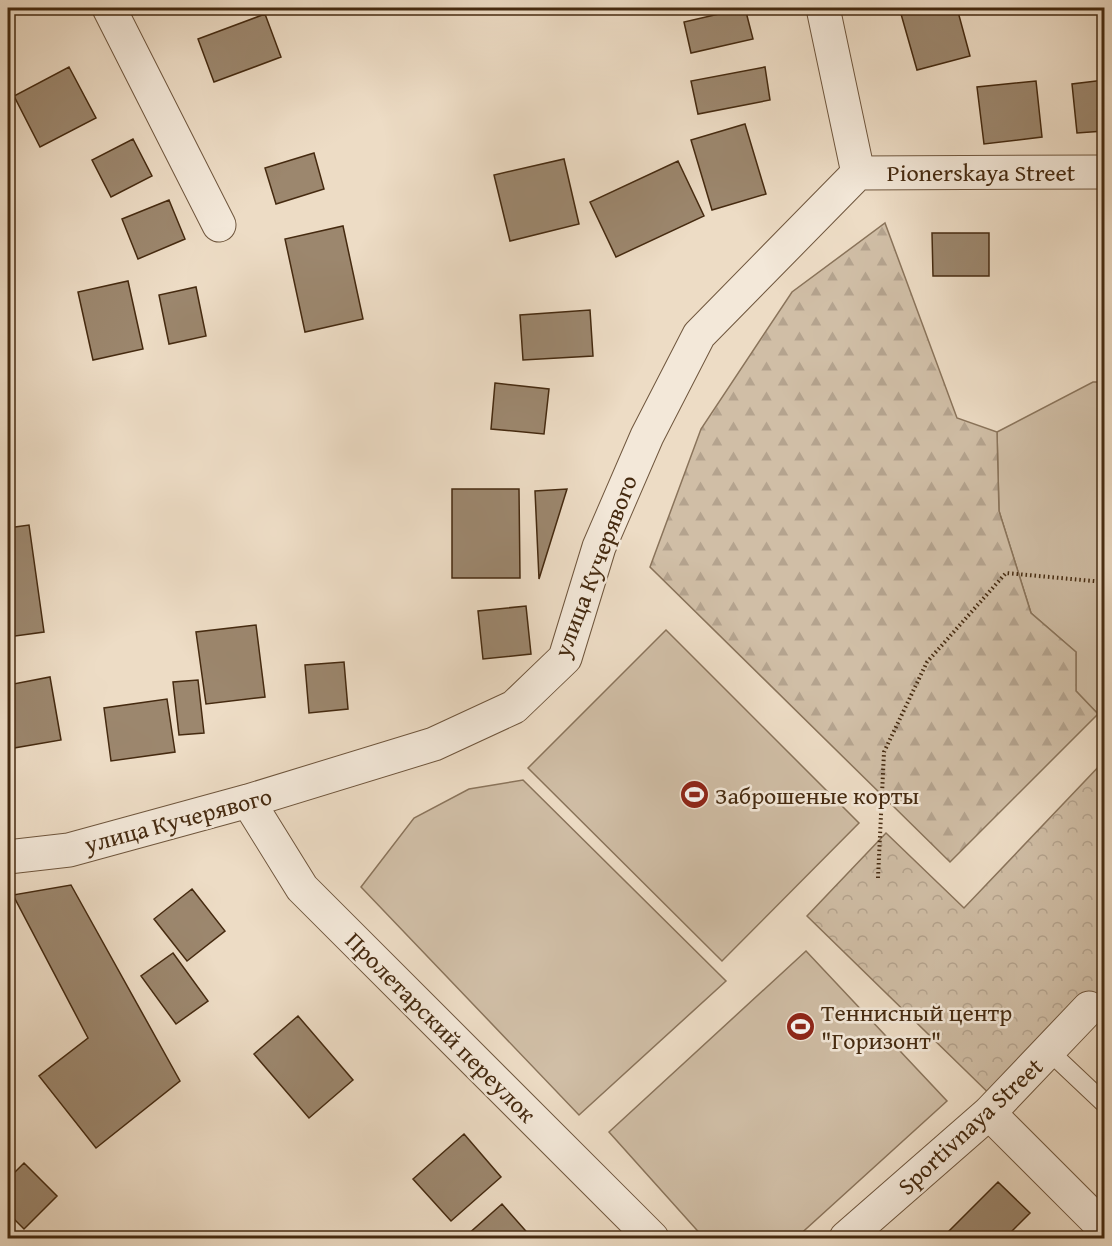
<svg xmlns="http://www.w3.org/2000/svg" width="1112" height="1246" font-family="'Gentium Book Plus',serif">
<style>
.grass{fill:#d0bea6;stroke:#8a745b;stroke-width:1.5}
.forest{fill:url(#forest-firs);stroke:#8a745b;stroke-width:1.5}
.park{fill:url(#park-crowns);stroke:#8a745b;stroke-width:1.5}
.building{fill:#9c876e;stroke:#452a10;stroke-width:1.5}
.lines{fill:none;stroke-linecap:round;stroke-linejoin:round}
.lane-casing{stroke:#6f563d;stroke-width:20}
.street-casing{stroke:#6f563d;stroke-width:35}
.path{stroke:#452a10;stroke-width:4;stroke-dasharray:1.5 3;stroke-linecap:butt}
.lane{stroke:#f3e8d9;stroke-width:18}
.street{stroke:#f3e8d9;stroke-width:33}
.labels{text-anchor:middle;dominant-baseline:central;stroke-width:5;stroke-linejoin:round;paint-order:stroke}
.street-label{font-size:24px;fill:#452a10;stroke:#f3e8d9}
.poi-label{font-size:24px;fill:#452a10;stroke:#f3e8d9;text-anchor:start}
</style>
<defs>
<pattern id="forest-firs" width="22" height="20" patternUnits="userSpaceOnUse" patternTransform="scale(1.5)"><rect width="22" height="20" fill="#d0bea6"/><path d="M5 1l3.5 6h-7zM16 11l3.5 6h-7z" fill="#b4a38e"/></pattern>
<pattern id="park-crowns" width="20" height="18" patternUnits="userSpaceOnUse" patternTransform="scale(1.5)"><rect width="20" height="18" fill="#d0bea6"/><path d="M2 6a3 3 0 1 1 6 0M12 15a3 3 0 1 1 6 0" fill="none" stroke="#b4a38e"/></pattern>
</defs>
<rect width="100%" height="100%" fill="#eddcc5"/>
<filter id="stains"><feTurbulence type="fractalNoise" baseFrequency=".00333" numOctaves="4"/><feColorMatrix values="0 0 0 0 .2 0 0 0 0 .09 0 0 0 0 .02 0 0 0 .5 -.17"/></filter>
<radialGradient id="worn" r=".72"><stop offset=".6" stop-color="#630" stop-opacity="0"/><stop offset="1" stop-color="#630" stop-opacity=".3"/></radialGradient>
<!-- grass -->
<path class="grass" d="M1093,382H1104V705L1098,714L1076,691V652L1031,613L999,511L997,432Z
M666,630L859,823L722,961L528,768Z
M523,780L726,981L579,1115L361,887L414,818L469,789Z
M806,951L947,1101L796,1238H704L609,1132Z"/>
<!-- forest -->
<path class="forest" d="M885,223L957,418L997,432L999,511L1031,613L1076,652V691L1098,714L950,862L650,567L701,429L792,292Z"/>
<!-- park -->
<path class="park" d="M1104,761V1006L1005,1109L807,916L886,833L964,908Z"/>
<!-- building -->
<path class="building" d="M745,8L753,39L691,53L684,22Z
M926,8H957L970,56L917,70L901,14Z
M265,14L281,57L214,82L198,39Z
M69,67L96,118L40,147L14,96Z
M765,67L770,100L698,114L691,81Z
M1104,80V131L1077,133L1072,84Z
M1036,81L1042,137L984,144L977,87Z
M745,124L766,194L712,210L691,140Z
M133,139L152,176L111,197L92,160Z
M314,153L324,189L276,204L265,168Z
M564,159L579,224L510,241L494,175Z
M678,161L704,216L616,257L590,202Z
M169,200L185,239L138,259L122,219Z
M343,226L363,319L305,332L285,239Z
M932,233H989V276H933Z
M128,281L143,349L93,360L78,292Z
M196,287L206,336L169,344L159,295Z
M590,310L593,356L523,360L520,315Z
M495,383L549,389L544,434L491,429Z
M452,489H519L520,578H452Z
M567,489L539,579L535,491Z
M29,525L44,632L8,637V528Z
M526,606L531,654L483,659L478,611Z
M256,625L265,697L206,704L196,632Z
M344,662L348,709L309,713L305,665Z
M50,677L61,740L8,749V685Z
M198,680L204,733L179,735L173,682Z
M167,699L175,752L111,761L104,708Z
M71,885L180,1081L96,1148L39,1076L88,1038L13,895Z
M192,889L225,931L187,961L154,919Z
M173,953L208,1001L176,1024L141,976Z
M298,1016L353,1080L309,1118L254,1054Z
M464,1134L501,1177L451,1221L413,1179Z
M24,1163L57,1196L24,1229L8,1213V1179Z
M998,1182L1030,1213L1005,1238H942Z
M502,1204L532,1238H469L466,1236Z"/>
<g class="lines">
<defs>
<path id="lane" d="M1050,1052L1104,1103"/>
<path id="street" d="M109,8L219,225
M823,8L858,173
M858,173L1104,172
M248,801L302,888L652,1238
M8,857L69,850L248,801L434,744L514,707L565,658L599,547L647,436L699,335L858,173
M989,1113L1104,1228
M846,1238L989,1113L1089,1008"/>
</defs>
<!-- lane casing -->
<use href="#lane" class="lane-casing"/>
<!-- street casing -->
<use href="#street" class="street-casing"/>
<!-- path -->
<path class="path" d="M878,878L884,752L927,662L1006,573L1104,582"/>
<!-- lane -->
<use href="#lane" class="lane"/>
<!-- street -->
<use href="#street" class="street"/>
</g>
<!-- icons -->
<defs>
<symbol id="stadium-disc" viewBox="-11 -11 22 22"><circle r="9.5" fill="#8f2418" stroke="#f3e8d9"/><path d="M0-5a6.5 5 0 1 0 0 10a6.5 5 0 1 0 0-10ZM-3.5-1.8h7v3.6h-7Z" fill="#fff"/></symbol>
</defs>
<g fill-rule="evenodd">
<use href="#stadium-disc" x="678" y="778" width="33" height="33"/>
<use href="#stadium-disc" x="784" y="1010" width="33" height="33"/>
</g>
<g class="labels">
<!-- street labels -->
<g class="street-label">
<text x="981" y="172">Pionerskaya Street</text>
<text transform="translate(595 566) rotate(-69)">улица Кучерявого</text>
<text transform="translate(178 820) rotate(-15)">улица Кучерявого</text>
<text transform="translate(441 1027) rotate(45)">Пролетарский переулок</text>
<text transform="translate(970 1126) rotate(-43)">Sportivnaya Street</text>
</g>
<!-- poi labels -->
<g class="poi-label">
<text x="715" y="795">Заброшеные корты</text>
<text x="821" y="1012">Теннисный центр<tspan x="821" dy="28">"Горизонт"</tspan></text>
</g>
</g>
<!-- margin -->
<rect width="1112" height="1246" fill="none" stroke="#eddcc5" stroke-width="30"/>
<rect x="9" y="9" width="1094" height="1228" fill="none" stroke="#452a10" stroke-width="3"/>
<rect x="15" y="15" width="1082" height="1216" fill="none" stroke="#452a10" stroke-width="1.5"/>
<rect width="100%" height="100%" filter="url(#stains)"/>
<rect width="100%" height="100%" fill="url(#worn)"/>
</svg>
